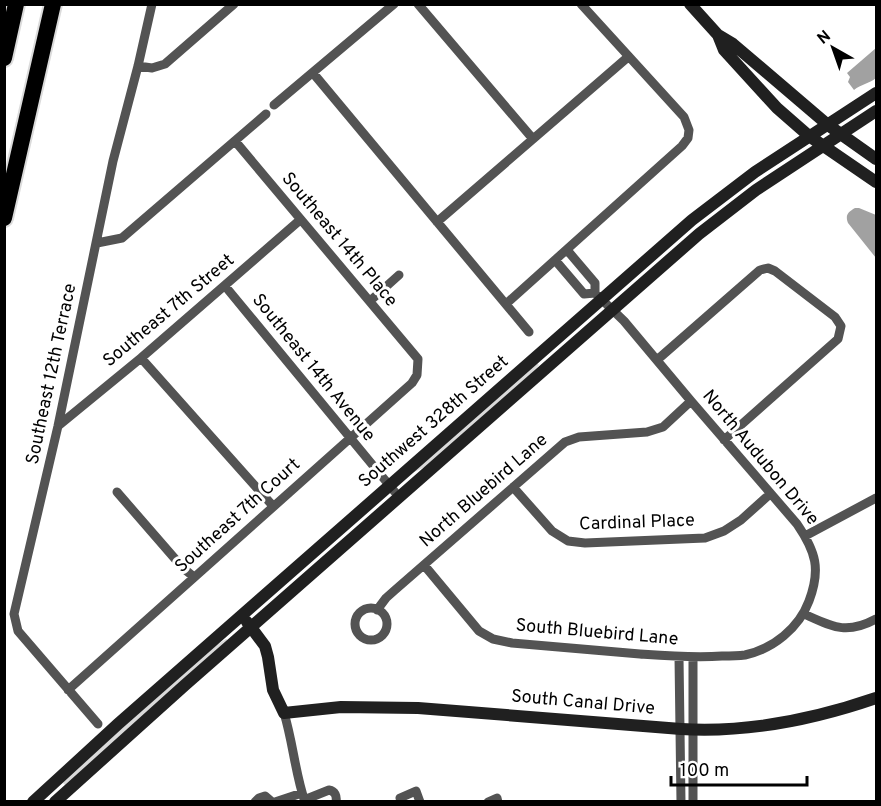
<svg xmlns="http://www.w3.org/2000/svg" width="881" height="806" font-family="Overpass,sans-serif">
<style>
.green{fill:#dadada}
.water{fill:#a1a1a1}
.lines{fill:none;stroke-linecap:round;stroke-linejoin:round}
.highway-casing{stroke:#dbdbdb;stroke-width:20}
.street{stroke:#535353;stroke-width:9}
.secondary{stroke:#202020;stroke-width:12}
.highway{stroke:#000;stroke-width:16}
.labels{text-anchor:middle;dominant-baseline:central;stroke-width:6;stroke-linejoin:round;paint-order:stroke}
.street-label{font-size:18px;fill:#000;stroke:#fff}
</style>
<rect width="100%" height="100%" fill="#fff"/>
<!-- green -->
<path class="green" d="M537,363L539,365L532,373L427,466L412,473Z
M226,639L228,640L65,785L63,783L68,776L215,646Z"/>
<!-- water -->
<path class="water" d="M876,48V78C869,84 861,84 854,90L848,82L850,77L847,73Z
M855,208H859L876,215V258L848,223C845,215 848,212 855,208Z"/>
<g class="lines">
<defs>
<path id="highway" d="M4,58L16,4
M4,218L53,4"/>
</defs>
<!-- highway casing -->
<use href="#highway" class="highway-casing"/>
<!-- street -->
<path class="street" d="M418,4L533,139
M138,66L152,68L165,64L234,4
M313,73L529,332
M274,105L394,4
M437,222L628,57
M97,243L122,238L266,114
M567,250L595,283V293
M225,286L399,497
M370,301L399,275
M506,304L682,146L688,138L689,130L684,117L581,4
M141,358L273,506
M657,360L760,270L768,268L775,271L835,317L841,326L838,339L724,440
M58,426L141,358L300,220
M513,487L552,531L568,541L585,543L705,538L724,531L741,520L770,494
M117,492L183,568L194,577
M805,536L876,498
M424,565L479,631L493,639L512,643C554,647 597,650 640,654C668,656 693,658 722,656C729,656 737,656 745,655C773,649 799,628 809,601C821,569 816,552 797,524L691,401L624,321L595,293L584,294L555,260
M355 624a16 16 0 1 1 32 0a16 16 0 1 1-32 0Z
M377,610L386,598L395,590L565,442L579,437L647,432L663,427L691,401
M804,614C833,627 846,635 876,619
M679,657L681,802
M693,658V802
M68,690L412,383L417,375L418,359L235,141
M284,713C293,742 295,773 305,802
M98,724L18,631L14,614L58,426L113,161L138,66L152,4
M304,800L329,790C335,791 337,796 336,802
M255,802L259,798L265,796L272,802
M275,802L302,793
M402,802L400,798L416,791L420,802
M488,802L497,798L498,802"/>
<!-- secondary -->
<path class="secondary" d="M690,4L718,35L733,44L828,125L876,159
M718,35L724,50L777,108L809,136L876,182
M247,622L265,646L268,657L273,690L284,713L341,707L418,708L681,729C747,733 815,719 876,698
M33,802L118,724L692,220L755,172L876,93
M55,802L185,685L699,234L756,190L876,111"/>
<!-- highway -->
<use href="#highway" class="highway"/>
</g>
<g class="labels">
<!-- street labels -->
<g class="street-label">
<text transform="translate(339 240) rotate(50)">Southeast 14th Place</text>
<text transform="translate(169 311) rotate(-40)">Southeast 7th Street</text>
<text transform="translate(313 368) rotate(51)">Southeast 14th Avenue</text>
<text transform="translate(52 374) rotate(-78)">Southeast 12th Terrace</text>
<text transform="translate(434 422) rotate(-41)">Southwest 328th Street</text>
<text transform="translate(760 458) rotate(50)">North Audubon Drive</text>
<text transform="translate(484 491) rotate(-41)">North Bluebird Lane</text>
<text transform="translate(238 516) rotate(-42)">Southeast 7th Court</text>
<text transform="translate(637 523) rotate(-2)">Cardinal Place</text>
<text transform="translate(597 633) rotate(5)">South Bluebird Lane</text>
<text transform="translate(583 703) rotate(5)">South Canal Drive</text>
</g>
</g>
<!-- border -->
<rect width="881" height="806" fill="none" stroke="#000000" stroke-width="12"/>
<!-- north arrow -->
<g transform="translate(833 48) rotate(320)" stroke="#ffffff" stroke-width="4.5" paint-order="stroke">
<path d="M0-4.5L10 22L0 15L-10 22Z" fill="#000000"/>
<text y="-9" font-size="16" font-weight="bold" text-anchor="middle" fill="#000000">N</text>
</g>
<!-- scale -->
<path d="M671 776v9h136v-9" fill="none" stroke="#000000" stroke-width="3"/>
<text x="680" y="776" font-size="18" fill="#000000" stroke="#ffffff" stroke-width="4.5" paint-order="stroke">100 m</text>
</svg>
